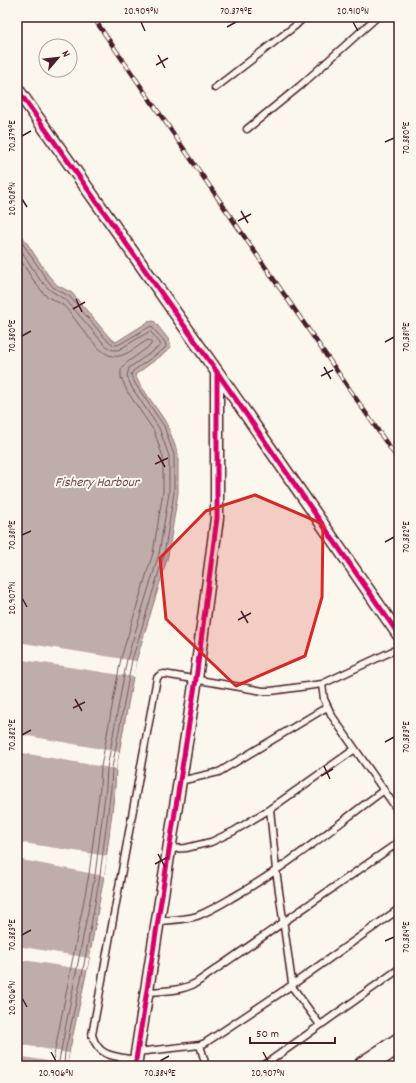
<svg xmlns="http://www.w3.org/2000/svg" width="416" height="1083" font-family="Dekko,sans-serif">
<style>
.water{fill:#bfadaa;stroke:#907477}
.pier{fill:#fbf7ec}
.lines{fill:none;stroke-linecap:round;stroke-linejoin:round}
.shore{stroke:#79585e;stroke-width:1}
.service-casing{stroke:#4a1f2b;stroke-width:9}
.minor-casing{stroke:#4a1f2b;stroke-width:15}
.primary-casing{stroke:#4a1f2b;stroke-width:22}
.service{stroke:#fbf7ec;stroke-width:6}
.minor{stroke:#fbf7ec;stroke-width:12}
.primary{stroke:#fbf7ec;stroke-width:19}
.rail-casing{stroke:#4a1f2b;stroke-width:4.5}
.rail{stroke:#fbf7ec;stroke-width:3;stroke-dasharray:9;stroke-linecap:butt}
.cycleway-casing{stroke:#fbf7ec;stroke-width:8}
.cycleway{stroke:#d6006c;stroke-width:5}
.marked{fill:#d62828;fill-opacity:0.2;stroke:#d62828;stroke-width:3;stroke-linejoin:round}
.ticks{fill:none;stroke:#4a1f2b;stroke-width:1.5}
.labels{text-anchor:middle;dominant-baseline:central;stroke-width:4;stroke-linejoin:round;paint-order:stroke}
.water-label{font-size:14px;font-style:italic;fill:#6d4a51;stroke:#fbf7ec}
.neatline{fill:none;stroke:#4a1f2b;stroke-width:1.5}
.ticks-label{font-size:10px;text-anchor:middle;fill:#4a1f2b}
</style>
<rect width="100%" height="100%" fill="#fbf7ec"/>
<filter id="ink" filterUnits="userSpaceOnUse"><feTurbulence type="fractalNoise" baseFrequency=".025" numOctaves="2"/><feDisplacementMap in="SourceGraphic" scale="8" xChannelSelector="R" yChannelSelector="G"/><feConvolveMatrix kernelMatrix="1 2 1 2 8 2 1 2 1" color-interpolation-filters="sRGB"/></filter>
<g filter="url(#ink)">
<!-- water -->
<path class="water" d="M17,228L48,275L57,285L72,293L109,337L116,342L148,322L154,321L169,340L171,347L166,352L135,375L139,383L167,424L178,454V493L168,556L136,661L116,769L115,788L104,876L87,970L69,1053L67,1064L69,1066H17Z"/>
<!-- pier -->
<path class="pier" d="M17,642L136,661L134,677L17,659Z
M17,734L119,752L116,769L17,752Z
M17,842L107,856L104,876L17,859Z
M17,946L89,958L87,970L17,959Z
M17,1044L69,1053L67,1064L17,1056Z"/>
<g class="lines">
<!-- shore -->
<path class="shore" d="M17,235L45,277L53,287L70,297L106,339L114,345H118L151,326L165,342L166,346L164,349L133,371L131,375L136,385L164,426L174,455V493L164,555L132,660L112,768L111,788L100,875L83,970L65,1052L64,1066
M17,244L40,280L50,290L67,301L103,343C108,348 113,352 120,349L150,331L160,343V346L129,368L127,376L132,388L159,428L169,456V493L159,554L127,659L107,768L106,787L95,875L58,1066
M17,255C26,268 34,283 45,295C51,300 58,301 64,306C76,318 96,353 112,356C124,359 138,345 148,340L151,342V345L125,364L121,370V377L127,391L154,431L163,457V492L153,553L121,658L101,767L100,787L89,874L52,1066"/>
<defs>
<path id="service" d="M215,88L295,26L304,17
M247,129L300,86L377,17
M322,684L324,699L332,716L399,812
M180,781L219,772L327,707
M270,809L276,870L292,983L293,988L320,1025
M169,849L186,848L211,842L234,831L270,809L355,749
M158,921C171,920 185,920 197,916C210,911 223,903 235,896C288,866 335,826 384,790
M147,992C164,991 181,991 196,983L399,842
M200,1045L206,1066
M137,1052L200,1045L205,1043L292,985L399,909
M136,1060C115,1056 99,1058 92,1035L157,678L160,675L164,674L263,691H271L322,684L399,648
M263,1066L399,969"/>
<path id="minor" d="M17,89L217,372L399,635
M135,1066L196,679L217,518V372"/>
<path id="primary" d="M364,1066L399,1043"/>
</defs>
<!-- service casing -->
<use href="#service" class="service-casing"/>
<!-- minor casing -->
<use href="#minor" class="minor-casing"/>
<!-- primary casing -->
<use href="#primary" class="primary-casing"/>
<!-- service -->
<use href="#service" class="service"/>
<!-- minor -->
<use href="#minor" class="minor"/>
<!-- primary -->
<use href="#primary" class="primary"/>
<defs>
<path id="rail" d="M93,17L399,461"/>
</defs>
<!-- rail casing -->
<use href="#rail" class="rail-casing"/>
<!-- rail -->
<use href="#rail" class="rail"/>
<defs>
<path id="cycleway" d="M17,89L217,372L399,635
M135,1066L196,679L217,518V372"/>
</defs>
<!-- cycleway casing -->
<use href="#cycleway" class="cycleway-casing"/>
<!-- cycleway -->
<use href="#cycleway" class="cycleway"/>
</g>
</g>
<!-- marked area -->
<path class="marked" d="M255,495L323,524L322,597L305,656L236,686L166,619L160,558L206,511Z"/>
<!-- ticks -->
<path class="ticks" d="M141,22L145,31M353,22L358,31M227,27L236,22M158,55L165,68M156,65L168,58M22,136L31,131M385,142L394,138M22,199L27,207M241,211L248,223M238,221L251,214M76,299L82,312M73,309L85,302M22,336L31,331M385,342L394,337M324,367L331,379M321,376L333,370M158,455L165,467M155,464L168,458M22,535L31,531M385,542L394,537M22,598L27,607M241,611L248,623M238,620L251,613M75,699L82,711M73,708L85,702M22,735L31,730M385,742L394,737M324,766L330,779M321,776L333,769M158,854L165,867M155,864L168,857M22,935L31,930M385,941L394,937M22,998L27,1007M51,1052L56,1061M263,1052L268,1061M160,1061L169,1056"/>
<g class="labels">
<!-- water labels -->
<g class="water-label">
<text x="97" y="483">Fishery Harbour</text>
</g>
</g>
<!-- margin -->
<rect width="416" height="1083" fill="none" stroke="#fbf7ec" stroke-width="44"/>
<!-- north arrow -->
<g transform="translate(58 58) rotate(62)"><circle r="19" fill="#fbf7ec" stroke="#b4a19f"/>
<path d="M0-3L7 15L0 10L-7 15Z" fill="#4a1f2b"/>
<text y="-6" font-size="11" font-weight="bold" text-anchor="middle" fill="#4a1f2b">N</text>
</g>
<!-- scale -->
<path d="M250 1037v6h85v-6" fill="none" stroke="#4a1f2b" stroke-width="2"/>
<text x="256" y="1037" font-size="12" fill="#4a1f2b" stroke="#fbf7ec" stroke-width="3" paint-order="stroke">50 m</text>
<rect x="22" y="22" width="372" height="1039" class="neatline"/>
<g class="ticks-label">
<text x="141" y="14">20.909°N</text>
<text x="236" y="14">70.379°E</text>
<text x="353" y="14">20.910°N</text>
<text transform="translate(11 136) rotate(-90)" y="4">70.379°E</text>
<text transform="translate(405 138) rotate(-90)" y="4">70.380°E</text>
<text transform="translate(11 199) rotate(-90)" y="4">20.908°N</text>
<text transform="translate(11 336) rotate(-90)" y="4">70.380°E</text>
<text transform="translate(405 337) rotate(-90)" y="4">70.381°E</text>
<text transform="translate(11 535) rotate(-90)" y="4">70.381°E</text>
<text transform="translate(405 537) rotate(-90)" y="4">70.382°E</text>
<text transform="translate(11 598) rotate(-90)" y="4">20.907°N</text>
<text transform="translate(11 735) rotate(-90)" y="4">70.382°E</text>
<text transform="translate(405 737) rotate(-90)" y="4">70.383°E</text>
<text transform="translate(11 935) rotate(-90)" y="4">70.383°E</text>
<text transform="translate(405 937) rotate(-90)" y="4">70.384°E</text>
<text transform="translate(11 998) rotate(-90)" y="4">20.906°N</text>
<text x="56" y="1076">20.906°N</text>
<text x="160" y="1076">70.384°E</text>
<text x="268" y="1076">20.907°N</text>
</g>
</svg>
